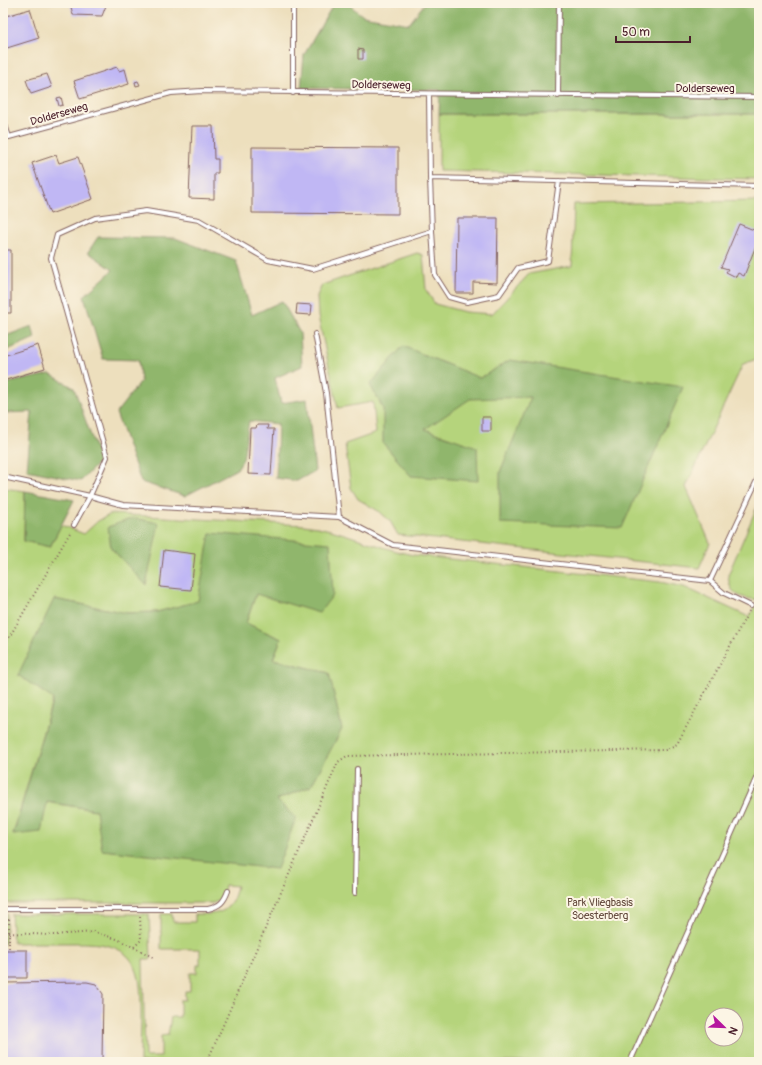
<svg xmlns="http://www.w3.org/2000/svg" width="762" height="1065" font-family="Pangolin,sans-serif">
<style>
.green{fill:#b5d47c;stroke:#807a54;fill-rule:evenodd}
.forest{fill:#90b66c;stroke:#6d6a4c}
.building{fill:#c0b7f4}
.lines{fill:none;stroke-linecap:round;stroke-linejoin:round}
.lane-casing{stroke:#83625e;stroke-width:6}
.path{stroke:#83625e;stroke-width:2;stroke-dasharray:1 3;stroke-linecap:butt}
.lane{stroke:#fff;stroke-width:4}
.labels{text-anchor:middle;dominant-baseline:central;stroke-width:4;stroke-linejoin:round;paint-order:stroke}
.street-label{font-size:11px;fill:#4a1f2b;stroke:#fcf5e5}
.park-label{font-size:11px;fill:#654c3f;stroke:#fcf5e5}
</style>
<rect width="100%" height="100%" fill="#fcf5e5"/>
<filter id="ink" filterUnits="userSpaceOnUse"><feTurbulence type="fractalNoise" baseFrequency=".025" numOctaves="2"/><feDisplacementMap in="SourceGraphic" scale="8" xChannelSelector="R" yChannelSelector="G"/><feConvolveMatrix kernelMatrix="1 2 1 2 8 2 1 2 1" color-interpolation-filters="sRGB"/></filter>
<filter id="wash" filterUnits="userSpaceOnUse"><feTurbulence type="fractalNoise" baseFrequency=".012" numOctaves="4" result="noise"/><feDisplacementMap in="SourceGraphic" scale="16" xChannelSelector="R" yChannelSelector="G"/><feGaussianBlur stdDeviation="0.9" result="paint"/><feColorMatrix in="noise" values="0 0 0 0 0 0 0 0 0 0 0 0 0 0 0 0 0 1.4 0 .05"/><feComposite in="paint" operator="in"/></filter>
<g filter="url(#wash)">
<rect width="100%" height="100%" fill="#eddfbd"/>
<!-- green -->
<path class="green" d="M439,114H759V179L439,171Z
M759,201V358L743,364L686,487L710,543L699,568L398,535L390,521L380,512L358,499L351,488L345,444L376,433L373,402L338,408L318,316L317,296L322,285L417,253L423,255L426,290L435,304L465,312L492,314L529,274L572,266L574,204Z
M3,488L25,491L24,541L50,547L61,525L84,534L98,521L111,514L304,525C342,529 376,548 413,555L660,582L684,587L749,617L758,600C739,597 730,596 728,575L759,502V1062H140C140,1038 143,1001 139,979C131,940 96,943 65,943C48,943 30,943 13,943L11,914H149L151,959H143L145,1057H161V1036L168,1035L171,1017H180V1000H185V991H190V973H197V965H200V949H161V914H172L173,922H195V914C219,915 232,913 237,886L225,885C224,893 221,901 213,903H3ZM330,544L256,594L246,623L281,639L273,659L329,673L311,786L276,800L96,810L46,802L13,834L53,698L54,599L127,613L157,612L199,601ZM712,1015H736V1039H712Z
M3,914H7L5,944H3Z"/>
<!-- forest -->
<path class="forest" d="M334,3H347L363,16L409,24L425,3H759V114H439L440,90L301,88L304,55Z
M98,237L175,238L236,261L252,315L282,301L300,333L302,366L275,378L281,403L307,399L315,471L297,481L276,478L278,424L249,421L243,459L237,469L185,496L141,482L116,413L141,381L138,360L103,359L84,296L113,270L88,252Z
M32,326L35,338L3,352V337Z
M403,346L480,378L510,360L683,387L622,528L500,523V472L531,397L470,399L425,429L477,447L478,481L411,476L383,443V408L370,385Z
M50,374L74,388L100,461L81,481L27,470L32,412L3,413V384Z
M25,491L74,500L50,547L24,541Z
M133,518L159,523L146,585L111,548L108,527Z
M210,533L330,543L333,595L319,613L256,594L246,623L281,639L273,659L329,673L342,729L311,786L277,800L296,818L277,869L102,850L96,810L47,802L41,832L13,835L53,699L18,675L54,599L127,613L157,612L198,601Z"/>
<g id="blocks">
<!-- building -->
<path class="building" d="M70,3H107L102,16L73,15Z
M30,9L39,38L7,48L3,36V17Z
M358,49L363,50V59H358Z
M117,67L119,71L125,69L129,84L80,99L74,81Z
M47,74L52,87L31,94L26,80Z
M138,81L140,85L136,86L135,82Z
M61,97L63,105L59,106L57,98Z
M192,126H213L214,159H218V173H214V199L189,198Z
M252,147L398,148V214L252,213Z
M56,155L59,163L78,157L93,199L50,214L32,163Z
M457,218H498L497,283L473,282V293H456Z
M739,224L759,232V238L744,276L738,273L736,277L726,272L728,269L721,267Z
M3,250H11V313H3Z
M297,304L312,305L311,315L296,314Z
M38,345L45,368L3,381V356Z
M482,417H491V431H482Z
M257,425H268L267,429H274L271,475L248,474L250,428H256Z
M164,550L195,554L191,590L160,587Z
M3,950H27V978H3Z
M87,982L96,984L103,994L102,1062H3V983Z"/>
</g>
</g>
<g filter="url(#ink)">
<use href="#blocks" fill-opacity="0" stroke="#83625e" stroke-width="1"/>
<g class="lines">
<defs>
<path id="lane" d="M293,93V3
M429,94L430,178L759,186
M558,96L559,3
M3,119L9,137
M3,137H9L171,93L202,91L759,97
M432,231L435,275L449,297L467,302L499,295L518,268L548,261L559,181
M315,334L326,393L339,517
M3,477L90,496L123,505L339,517L393,545L710,581L759,476
M74,525L90,496L107,457L51,258L57,235L95,218L146,211L199,220L268,260L313,269L432,231L430,178
M710,581L724,593L751,606
M355,893L357,769
M3,909H208C220,906 224,902 228,891
M630,1062L759,772"/>
</defs>
<!-- lane casing -->
<use href="#lane" class="lane-casing"/>
<!-- path -->
<path class="path" d="M755,600L759,592
M3,648L71,531
M9,933L53,935L94,932L117,939L153,957
M134,947L141,940L140,916
M9,952V916
M207,1062L338,762L347,756L665,750L677,744L749,611"/>
<!-- lane -->
<use href="#lane" class="lane"/>
</g>
</g>
<g class="labels">
<!-- street labels -->
<g class="street-label">
<text transform="translate(381 85) rotate(1)">Dolderseweg</text>
<text x="705" y="88">Dolderseweg</text>
<text transform="translate(59 114) rotate(-16)">Dolderseweg</text>
</g>
<!-- park labels -->
<g class="park-label">
<text x="600" y="902">Park Vliegbasis<tspan x="600" dy="13">Soesterberg</tspan></text>
</g>
</g>
<!-- margin -->
<rect width="762" height="1065" fill="none" stroke="#fcf5e5" stroke-width="16"/>
<!-- north arrow -->
<g transform="translate(724 1027) rotate(113)"><circle r="19" fill="#fcf5e5" stroke="#b59f9b"/>
<path d="M0-3L7 15L0 10L-7 15Z" fill="#b5179e"/>
<text y="-6" font-size="11" font-weight="bold" text-anchor="middle" fill="#4a1f2b">N</text>
</g>
<!-- scale -->
<path d="M616 36v6h74v-6" fill="none" stroke="#4a1f2b" stroke-width="2"/>
<text x="622" y="36" font-size="12" fill="#4a1f2b" stroke="#fcf5e5" stroke-width="3" paint-order="stroke">50 m</text>
</svg>
